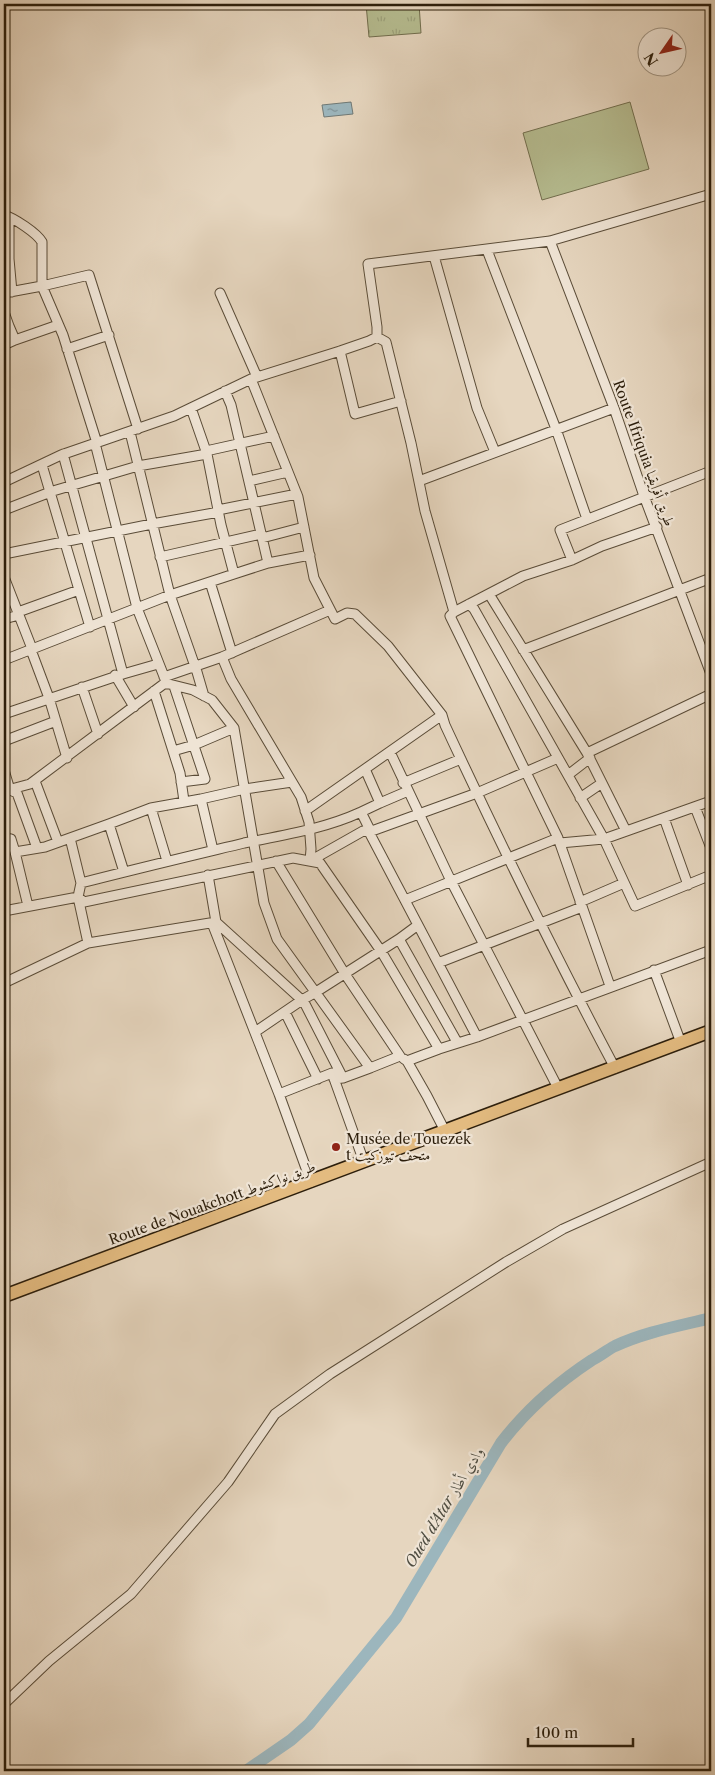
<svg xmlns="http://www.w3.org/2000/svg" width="715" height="1775" font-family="'Libre Caslon Text',Amiri,serif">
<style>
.park{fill:url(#park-tufts);stroke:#716e4e}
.pitch{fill:#b6bd91;stroke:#716e4e}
.water{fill:url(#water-ripples);stroke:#6f7976}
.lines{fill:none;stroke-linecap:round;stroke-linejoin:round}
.river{stroke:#9cb6bd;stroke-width:12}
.minor-casing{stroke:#5a4c38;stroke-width:11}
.highway-casing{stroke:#2c1e0b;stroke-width:15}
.minor{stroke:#efe4d5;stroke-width:9}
.highway{stroke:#e3bb80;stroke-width:12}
.poi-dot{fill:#8f2418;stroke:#efe4d5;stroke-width:2}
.labels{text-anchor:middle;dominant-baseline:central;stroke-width:4.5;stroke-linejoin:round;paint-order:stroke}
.street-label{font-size:14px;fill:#2c1e0b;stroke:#efe4d5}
.poi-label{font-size:14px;fill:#2c1e0b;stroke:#efe4d5;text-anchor:start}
.water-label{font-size:15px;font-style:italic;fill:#4e4c40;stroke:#efe4d5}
</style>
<defs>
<pattern id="park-tufts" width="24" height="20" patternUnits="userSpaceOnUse" patternTransform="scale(1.25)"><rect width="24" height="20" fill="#b6bd91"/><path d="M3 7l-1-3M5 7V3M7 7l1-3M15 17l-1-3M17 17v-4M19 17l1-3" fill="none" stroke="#9da27c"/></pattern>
<pattern id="water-ripples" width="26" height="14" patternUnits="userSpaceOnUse" patternTransform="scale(1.25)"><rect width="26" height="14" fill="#9cb6bd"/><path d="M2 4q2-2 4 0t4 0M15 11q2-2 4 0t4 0" fill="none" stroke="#7f9398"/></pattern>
</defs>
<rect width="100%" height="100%" fill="#e6d6bf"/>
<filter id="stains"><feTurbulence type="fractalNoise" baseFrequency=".004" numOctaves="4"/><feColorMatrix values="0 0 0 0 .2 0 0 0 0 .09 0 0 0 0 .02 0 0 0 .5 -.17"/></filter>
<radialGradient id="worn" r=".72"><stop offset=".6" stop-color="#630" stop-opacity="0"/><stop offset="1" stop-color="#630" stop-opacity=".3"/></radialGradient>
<!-- park -->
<path class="park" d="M366,4H419L421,33L369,37Z"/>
<!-- pitch -->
<path class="pitch" d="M630,102L649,169L542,200L523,133Z"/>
<!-- water -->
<path class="water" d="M351,102L353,114L324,117L322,105Z"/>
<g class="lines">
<!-- river -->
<path class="river" d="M246,1771L291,1740L309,1724L396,1618L501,1443C527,1409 557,1383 592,1360C600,1356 607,1350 615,1346C645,1332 679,1326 711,1318"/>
<defs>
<path id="minor" d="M4,215C14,218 37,233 42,242V286L89,275L138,429
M9,217V259L12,292
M550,241L614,408L644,496L711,674
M487,250L556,429L587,519
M434,256L477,408L495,452
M4,293L42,286L63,335L97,443
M220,293L257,377
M4,312L9,326
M4,327L9,326L15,340L4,345
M377,337L386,342L411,443L425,511L454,612L450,616L558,838L610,986
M377,337V327L368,264L550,241L711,194
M15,340L58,325
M67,349L109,335
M340,351L355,414L401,401
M251,379L298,497L314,578L335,619L347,613L355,614L388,646L442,715L445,725C499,841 555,955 615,1068
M225,391L231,405L268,563
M191,408L207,454
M130,432L170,595L197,672L204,696
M95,443L137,608L167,684
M206,451L274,436
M42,465L90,627
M249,481L288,472
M419,481L614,408
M4,482L61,455L174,416L251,379L340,351L369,341L377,337
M4,510L53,491L138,466L207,454L221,525L234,574L268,563L310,555
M218,510L297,494
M262,538L304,527
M4,554L152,524L219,512
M160,557L261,534
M572,560L560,530L711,471
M4,577L31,646V650L49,698L67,758
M210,582L232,653
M489,594L587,753L711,694
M469,604L474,609L604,839L635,906L711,875
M18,612L79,590
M454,612L523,576L572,560L602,546L657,527
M4,619L19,615
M523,650L711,578
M222,657L231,679L301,797L309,822L311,849L310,861
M4,660L170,595L234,574
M123,674L158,664
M115,675L134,707
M164,677L222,657L330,610
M174,686L205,779L181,782
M82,687L98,734
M154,691L180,773L184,801
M4,714L123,674L63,454
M4,741L56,721
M173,751L194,745L234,728
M390,752L451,881L558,1088
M587,753L626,831
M4,770L10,790L17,793L37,848
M568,775L590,758
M35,781L58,842
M403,783L461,759
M4,791L30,784L165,683L193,690L212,700L234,728L264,903L277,939L370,1068L343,1078L334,1079
M580,798L602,783
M201,799L213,850
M380,803L408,791
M695,807L711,848
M151,808L167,861
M305,811L442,715
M361,812L380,803L365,769
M664,818L688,885
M109,824L124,872
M4,838L11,839L15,852L45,847L109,824L151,808L201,799L245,789L292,782
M70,838L81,883L78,897L88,943L216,922L304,1002L343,1078
M560,843L604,839L711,801
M15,852L28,906
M276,861L345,974L400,1056L370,1068
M310,861L363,831L369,832
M208,875L216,922
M81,883C135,869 190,856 244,843C284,835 324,829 361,812L371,832
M405,900L558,838
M580,902L624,883
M4,911L78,897L84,902L293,858L320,863L381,951L439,1049L477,1037L711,950
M212,923L279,1094L311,1182
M399,939L418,925
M438,963L582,907
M654,970L681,1043
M4,983L88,943
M285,1012L318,1079
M255,1032L302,1000L316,992L399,939L457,1042
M477,1037L369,832L477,793L558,758
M404,1059L407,1061L439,1049
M407,1061L427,1096L445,1131
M279,1094L332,1073L364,1162
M4,1704L49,1661L131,1594L228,1482L275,1414L330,1374L506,1262L563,1229L711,1162"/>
<path id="highway" d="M4,1296L711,1031"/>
</defs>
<!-- minor casing -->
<use href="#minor" class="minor-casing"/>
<!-- highway casing -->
<use href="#highway" class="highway-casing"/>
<!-- minor -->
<use href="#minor" class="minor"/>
<!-- highway -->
<use href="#highway" class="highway"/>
</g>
<!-- markers -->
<circle class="poi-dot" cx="336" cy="1147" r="5"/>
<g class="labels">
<!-- street labels -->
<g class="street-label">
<text transform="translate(644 453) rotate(70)">Route Ifriquia طريق أفريقيا</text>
<text transform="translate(212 1203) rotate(-20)">Route de Nouakchott طريق نواكشوط</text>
</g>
<!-- poi labels -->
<g class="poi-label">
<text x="346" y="1139">Musée de Touezek<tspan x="346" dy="16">t متحف تيوزكيت</tspan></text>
</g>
<!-- water labels -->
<g class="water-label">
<text transform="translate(444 1507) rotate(-59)">Oued d'Atar وادي أطار</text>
</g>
</g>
<!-- margin -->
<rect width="715" height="1775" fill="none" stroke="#e6d6bf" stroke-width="20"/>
<rect x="5" y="5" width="705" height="1765" fill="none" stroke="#2c1e0b" stroke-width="2.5"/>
<rect x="10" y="10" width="695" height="1755" fill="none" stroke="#2c1e0b"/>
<!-- north arrow -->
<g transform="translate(662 52) rotate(236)"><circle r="24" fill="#efe4d5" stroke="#a19584"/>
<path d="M0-4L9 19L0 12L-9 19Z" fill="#8f2418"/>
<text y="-8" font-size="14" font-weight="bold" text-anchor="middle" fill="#2c1e0b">N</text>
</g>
<!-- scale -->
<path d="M528 1738v8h105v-8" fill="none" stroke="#2c1e0b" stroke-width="2.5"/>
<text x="535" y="1738" font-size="15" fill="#2c1e0b" stroke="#efe4d5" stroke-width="4" paint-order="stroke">100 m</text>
<rect width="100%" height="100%" filter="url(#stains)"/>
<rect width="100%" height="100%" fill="url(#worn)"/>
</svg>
